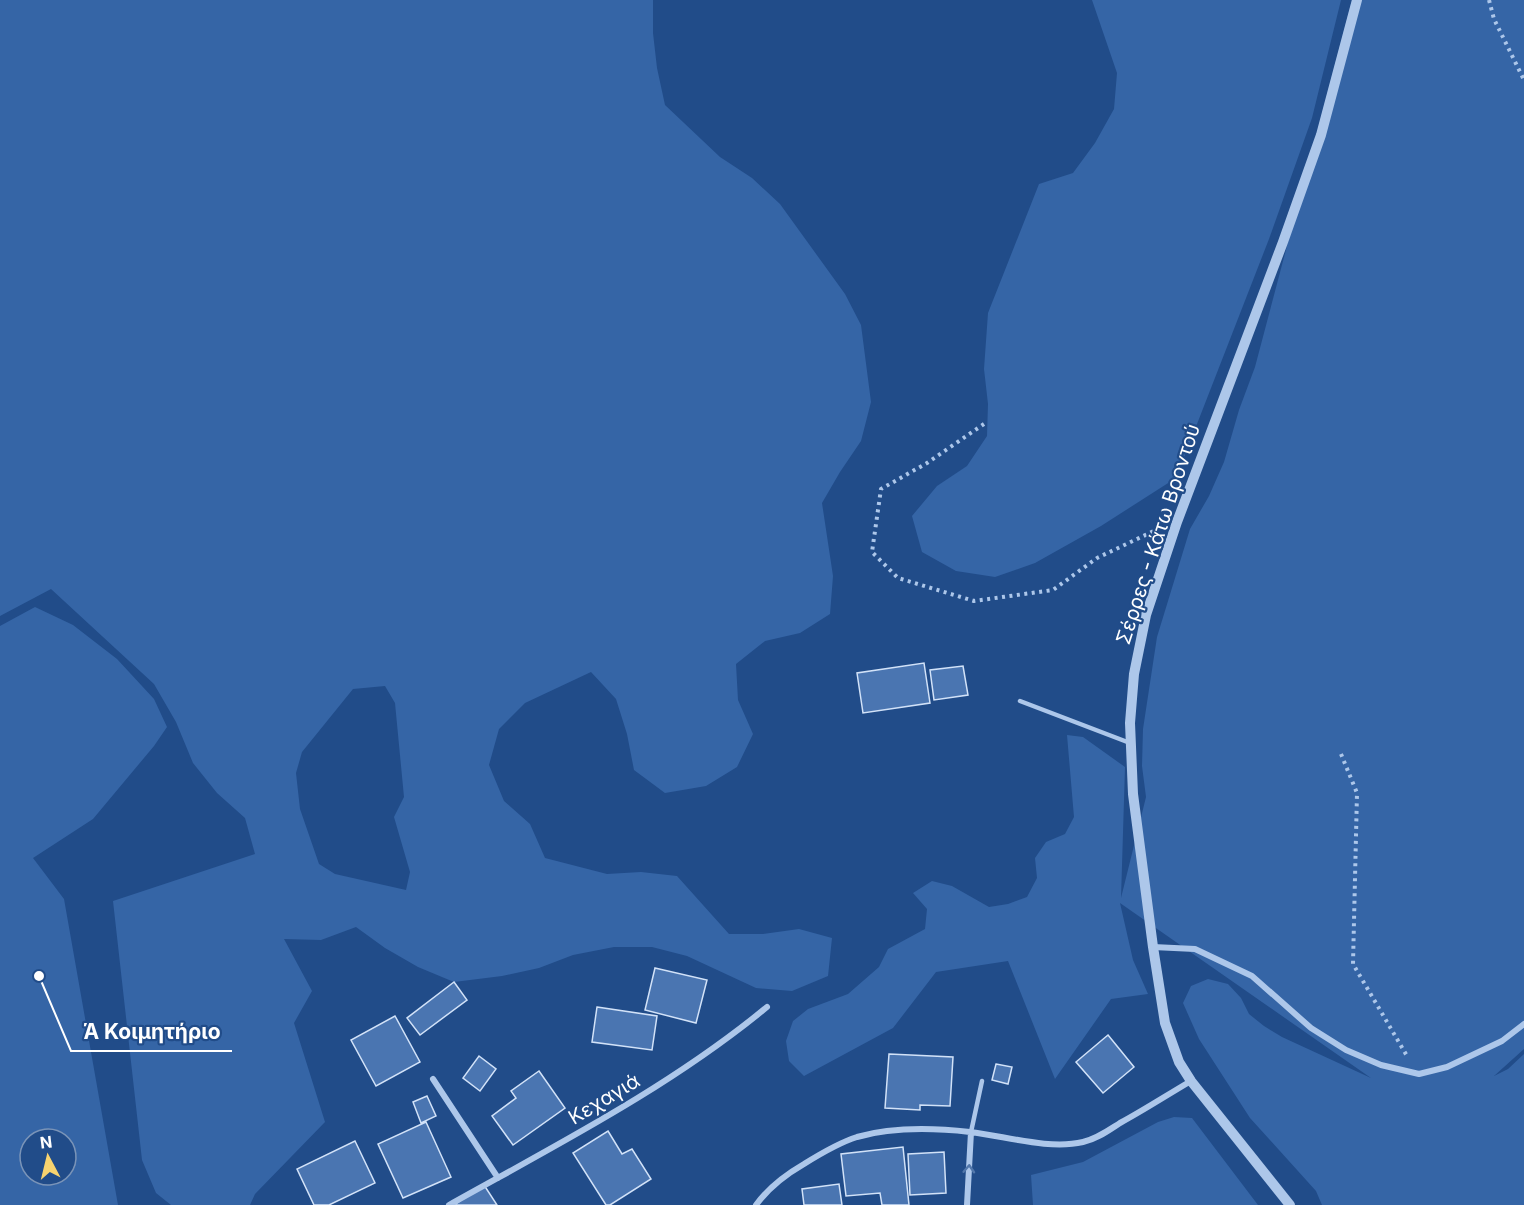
<svg xmlns="http://www.w3.org/2000/svg" width="1524" height="1205" font-family="Inter,sans-serif">
<style>
.green{fill:#3565a6;fill-rule:evenodd}
.building{fill:#4a75b1;stroke:#d2e2f8;stroke-width:1.5}
.lines{fill:none;stroke-linecap:round;stroke-linejoin:round}
.path{stroke:#adc7ea;stroke-width:4;stroke-dasharray:3 4.5;stroke-linecap:butt}
.service{stroke:#adc7ea;stroke-width:4.5}
.minor{stroke:#adc7ea;stroke-width:6}
.tertiary{stroke:#adc7ea;stroke-width:10}
.oneway{stroke:#5277ab}
.labels{text-anchor:middle;dominant-baseline:central;stroke-width:4.5;stroke-linejoin:round;paint-order:stroke}
.street-label{font-size:20px;fill:#fff;stroke:#214c89}
.leader{fill:none;stroke:#fff;stroke-width:2}
.callout-dot{fill:#fff;stroke:#214c89;stroke-width:2}
.callout-label{font-size:21px;text-anchor:middle;font-weight:bold;fill:#fff;stroke:#214c89;stroke-width:4.5;stroke-linejoin:round;paint-order:stroke}
</style>
<rect width="100%" height="100%" fill="#214c89"/>
<!-- green -->
<path class="green" d="M0,0H653V33L657,68L665,105L720,157L752,178L780,204L845,294L861,325L871,402L861,441L840,472L822,503L833,576L830,614L800,633L765,641L736,664L738,700L753,734L737,767L706,786L665,793L634,770L627,734L616,699L591,672L525,703L499,729L489,765L504,801L530,824L545,858L607,874L641,872L677,876L729,934H763L799,929L832,938L828,976L792,991L756,988L687,956L652,947H614L573,955L539,968L502,976L454,982L418,967L385,948L356,927L321,940L284,939L312,991L294,1023L325,1122L255,1194L250,1205H171L156,1193L142,1160L113,901L255,854L245,818L217,793L193,763L176,722L154,684L51,589L0,616ZM385,686L395,703L404,797L394,817L410,872L406,890L335,874L319,864L300,809L296,773L302,752L353,689Z
M1092,0H1341L1312,118L1269,239L1176,478L1101,526L1035,563L995,577L956,571L922,552L912,516L937,486L967,466L987,436L988,404L984,369L988,313L1039,184L1073,173L1095,143L1114,109L1117,73Z
M1352,0H1524V1049L1494,1076L1508,1069L1524,1054V1205H1322L1316,1191L1250,1118L1199,1039L1183,1003L1191,986L1208,979L1228,984L1241,998L1249,1014L1264,1026L1282,1037L1371,1078L1120,903L1133,960L1148,994L1111,999L1055,1079L1008,961L936,972L893,1028L804,1076L789,1061L786,1041L793,1021L808,1009L848,994L879,967L888,949L925,929L927,909L913,893L932,881L952,886L989,907L1008,904L1027,897L1037,878L1035,858L1046,842L1065,834L1074,817L1067,735L1083,737L1125,767L1121,898L1146,797L1142,766L1143,729L1157,637L1190,529L1209,496L1224,462L1239,410L1255,367Z
M35,607L73,625L117,659L154,699L167,727L154,746L93,819L33,858L64,899L118,1205H0V626ZM30,1139H66V1175H30Z
M1174,1117L1192,1118L1258,1205H1033L1031,1175L1083,1162L1158,1122Z"/>
<!-- building -->
<path class="building" d="M924,663L930,703L863,713L857,673Z
M963,666L968,695L934,700L930,670Z
M655,968L707,980L696,1023L645,1010Z
M454,982L467,1000L420,1035L407,1018Z
M597,1007L657,1016L652,1050L592,1042Z
M395,1016L420,1062L376,1086L351,1040Z
M1108,1035L1134,1067L1103,1093L1076,1062Z
M889,1054L953,1057L950,1106L920,1105V1110L885,1108Z
M479,1056L496,1069L480,1091L463,1078Z
M996,1064L1012,1067L1008,1084L992,1080Z
M539,1071L565,1108L513,1145L492,1116L516,1098L511,1091Z
M427,1096L436,1116L421,1123L413,1102Z
M426,1122L451,1177L403,1198L378,1144Z
M608,1131L622,1154L632,1149L651,1179L610,1205H606L573,1153Z
M355,1141L375,1183L329,1205H314L297,1169Z
M903,1147L909,1205H882L880,1193L846,1196L841,1154Z
M944,1152L946,1193L910,1195L908,1154Z
M839,1184L842,1205H804L802,1189Z
M484,1185L497,1205H454Z"/>
<g class="lines">
<!-- path -->
<path class="path" d="M1489,0L1494,19L1524,80
M984,424L927,463L881,489L872,552L898,578L974,601L1053,590L1097,558L1156,530
M1341,754L1357,793L1353,964L1407,1056"/>
<!-- service -->
<path class="service" d="M1020,701L1130,743
M971,1132L982,1081"/>
<!-- minor -->
<path class="minor" d="M1153,947L1195,949L1252,976L1311,1028L1346,1050L1381,1065L1419,1074L1447,1067L1502,1041L1524,1024
M433,1079L498,1178
M449,1205C558,1144 670,1087 767,1007
M756,1205C769,1187 785,1175 804,1164C820,1154 838,1143 857,1137C892,1127 934,1128 970,1132C1005,1136 1049,1150 1083,1142C1097,1139 1109,1130 1120,1123C1144,1110 1167,1095 1191,1081
M967,1205L971,1132"/>
<!-- tertiary -->
<path class="tertiary" d="M1290,1205L1191,1081L1179,1062L1165,1023L1153,947L1133,794L1130,723L1134,674L1146,615L1177,522L1283,242L1321,135L1357,0"/>
</g>
<!-- one-way arrows -->
<defs><path id="oneway-chevron" d="M-2-3.5L2.5 0L-2 3.5" fill="none" stroke-width="1.6" stroke-linecap="round" stroke-linejoin="round" transform="scale(1.5)"/></defs>
<use class="oneway" href="#oneway-chevron" transform="translate(969 1169) rotate(-87)"/>
<g class="labels">
<!-- street labels -->
<g class="street-label">
<text transform="translate(1158 534) rotate(-72)">Σέρρες - Κάτω Βροντού</text>
<text transform="translate(604 1099) rotate(-31)">Κεχαγιά</text>
</g>
</g>
<!-- callouts -->
<path class="leader" d="M39 976L71 1051H232"/>
<circle class="callout-dot" cx="39" cy="976" r="6"/>
<g class="callout-label">
<text x="152" y="1039">Ά Κοιμητήριο</text>
</g>
<!-- north arrow -->
<g transform="translate(48 1157) rotate(353)"><circle r="28" fill="#214c89" stroke="#7a94b8" stroke-width="1.5"/>
<path d="M0-4.5L10 22L0 15L-10 22Z" fill="#f7d36f"/>
<text y="-9" font-size="16" font-weight="bold" text-anchor="middle" fill="#ffffff">N</text>
</g>
</svg>
